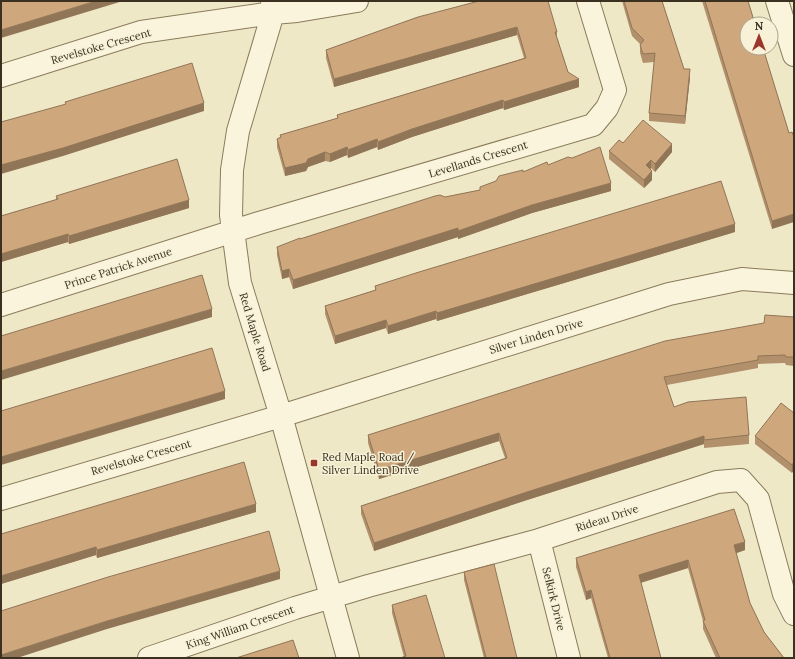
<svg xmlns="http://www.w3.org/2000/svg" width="795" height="659" font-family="Lora,serif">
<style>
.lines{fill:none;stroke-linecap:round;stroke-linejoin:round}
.minor-casing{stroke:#8b7a5c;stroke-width:24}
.minor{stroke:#f9f4db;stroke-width:22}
.wall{fill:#b1906b}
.shaded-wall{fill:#907557}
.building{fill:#cea77c;stroke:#907557}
.poi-dot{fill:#9b362b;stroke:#f6f1d7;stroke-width:1.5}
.labels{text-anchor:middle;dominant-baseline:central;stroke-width:3;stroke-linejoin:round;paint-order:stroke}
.street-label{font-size:11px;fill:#3c3020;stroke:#f6f1d7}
.poi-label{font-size:11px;fill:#3c3020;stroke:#f6f1d7;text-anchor:start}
</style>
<rect width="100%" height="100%" fill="#efe8c7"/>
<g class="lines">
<defs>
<path id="minor" d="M272,1L273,13L238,131L232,170L231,215L240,283L281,416L348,658
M777,1L794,55
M1,76L141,32L273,13L297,11L357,1
M1,305L259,223L593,125L607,108L615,90L588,1
M1,499L281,416L669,294L742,279L794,283
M539,540L569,658
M149,658L295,608L368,586L539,540L717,482L741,480L758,499L784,594L794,614"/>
</defs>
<!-- minor casing -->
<use href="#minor" class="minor-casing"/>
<!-- minor -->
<use href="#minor" class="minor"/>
</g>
<!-- wall -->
<path class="wall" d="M622,1H662L684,69L690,77L685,124L649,121V113L654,62L643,63L640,53V44L632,36Z
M702,1H748L789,133L772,229Z
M418,17L557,32V37L568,72L579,87L504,110L503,108L412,137L378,150L377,147L348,158L347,155L330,162L325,161L308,167L306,171L285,176L277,147V139L280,138V135L337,119V115L524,58L517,35L334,87L326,58V50Z
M623,143L672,152L655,172L651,168L650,169L652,180L644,188L609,159V151Z
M548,165L611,191L532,213L458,239V237L293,289L289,277L282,279L277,255V247L300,239L445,197L480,190V187L523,172Z
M56,196L189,208L69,244L68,242L1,262V216L56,200Z
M735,232L437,321L436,319L388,334L386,328L335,344L325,314V306L375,290V286Z
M794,317V366L786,365L785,363L758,364V368L667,385L674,407L749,435V444L704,448V444L527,500L374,551L361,514V506L505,458L499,441L379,479L368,443V435Z
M794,413L792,473L755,444V436Z
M256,512L97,558L96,555L1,584V534Z
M745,550L736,553L750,603L764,632L784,658H716L703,629V621L688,568L641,583L661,658H608L591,598L586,600L576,567V558Z
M464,572L517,658H484L464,580Z
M392,605L445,658L404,657L392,613Z"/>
<!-- shaded-wall -->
<path class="shaded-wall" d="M96,1H123L1,38V30Z
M517,27V35L334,87V79Z
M690,69V77L685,124V116Z
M579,79V87L504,110V102Z
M503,100V108L412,137L378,150V142L412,129Z
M204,103V111L63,156L1,174V165Z
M377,139V147L348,158V150Z
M672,144V152L655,172V164Z
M347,147V155L330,162V154Z
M325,152V161L308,167L306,171L285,176V168L308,159Z
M651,160V168L646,174V165Z
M652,171V180L644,188V180Z
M611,183V191L532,213L458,239V231L532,205Z
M189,200V208L69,244V236Z
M794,214V222L772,229V221Z
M735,224V232L437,321V313Z
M458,228V237L293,289V280Z
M68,234V242L1,262V254Z
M289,269V277L282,279V271Z
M212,309V317L1,380V371Z
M436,311V319L388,334V326Z
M386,320V328L335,344V336Z
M225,391V399L1,465V457Z
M499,433V441L379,479V470Z
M704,436V444L527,500L374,551V543L527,492Z
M794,462V470L792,473V465Z
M256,504V512L97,558V550Z
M745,542V550L734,554V545Z
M96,547V555L1,584V576Z
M688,560V568L639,583V575Z
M280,571V579L107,629L17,658H1V655L107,621Z
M591,590V598L586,600V592Z"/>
<!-- building -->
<path class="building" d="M1,1H96L1,30Z
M479,1H548L557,32H555L568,72L579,79L504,102L503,100L412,129L378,142L377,139L348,150L347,147L330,154L325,152L308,159L306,163L285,168L277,139L281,137L280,135L338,118L337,115L526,58L517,27L334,79L326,50L418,17Z
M624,1H662L684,69H690L685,116L649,113L655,53L643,54L640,45L644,40L632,28Z
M705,1H748L755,24H747V48H763L789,133L792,132L794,137V214L772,221Z
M192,63L204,103L63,148L1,165V122L66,104L65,102Z
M643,120L672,144L655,164L651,160L646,165L652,171L644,180L609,151L619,140L623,143Z
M600,147L611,183L532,205L458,231V228L293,280L289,269L282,271L277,247L300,238V239L435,196L440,195L445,197L480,190V187L496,181L499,176L523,170V172L547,162L548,165L568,157L572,158Z
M177,159L189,200L69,236L68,234L1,254V216L58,199L56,196Z
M721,181L735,224L437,313L436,311L388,326L386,320L335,336L325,306L376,290L375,286L419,272Z
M202,275L212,309L1,371V336Z
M765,315L794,317V357H786L785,355L758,356V360L664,377L674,407L688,402L746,397L749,435L704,440V436L527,492L374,543L361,506L507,458L499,433L379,470L368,435L665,341L764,323Z
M212,348L225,391L1,457V411Z
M781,403L794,413V462L792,465L755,436Z
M244,462L256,504L97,550L96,547L1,576V534Z
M734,509L745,542L734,545L750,603L764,632L784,658H720L703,621L705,620L688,560L639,575L661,658H610L591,590L586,592L576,558Z
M269,531L280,571L107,621L1,655V611L108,577Z
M494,564L517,658H486L464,572Z
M426,595L445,658H400L406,656L392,605Z
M293,640L299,658H236Z"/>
<!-- markers -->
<rect class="poi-dot" x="310" y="459" width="8" height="8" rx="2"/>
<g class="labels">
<!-- street labels -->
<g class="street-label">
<text transform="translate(101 46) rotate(-16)">Revelstoke Crescent</text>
<text transform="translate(478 159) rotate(-17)">Levellands Crescent</text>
<text transform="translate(118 268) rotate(-18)">Prince Patrick Avenue</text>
<text transform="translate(255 332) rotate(73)">Red Maple Road</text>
<text transform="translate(536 336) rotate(-17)">Silver Linden Drive</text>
<text transform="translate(141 457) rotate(-16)">Revelstoke Crescent</text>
<text transform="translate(607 518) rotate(-18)">Rideau Drive</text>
<text transform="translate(554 599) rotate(76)">Selkirk Drive</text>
<text transform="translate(240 627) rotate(-19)">King William Crescent</text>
</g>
<!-- poi labels -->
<g class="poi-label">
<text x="322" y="457">Red Maple Road /<tspan x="322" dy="13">Silver Linden Drive</tspan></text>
</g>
</g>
<!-- border -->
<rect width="795" height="659" fill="none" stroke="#3c3020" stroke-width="4"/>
<!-- north arrow -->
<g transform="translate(759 36)"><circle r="19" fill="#f6f1d7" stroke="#aca48e"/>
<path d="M0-3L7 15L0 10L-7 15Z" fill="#9b362b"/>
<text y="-6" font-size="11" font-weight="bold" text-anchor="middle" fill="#3c3020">N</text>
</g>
</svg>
